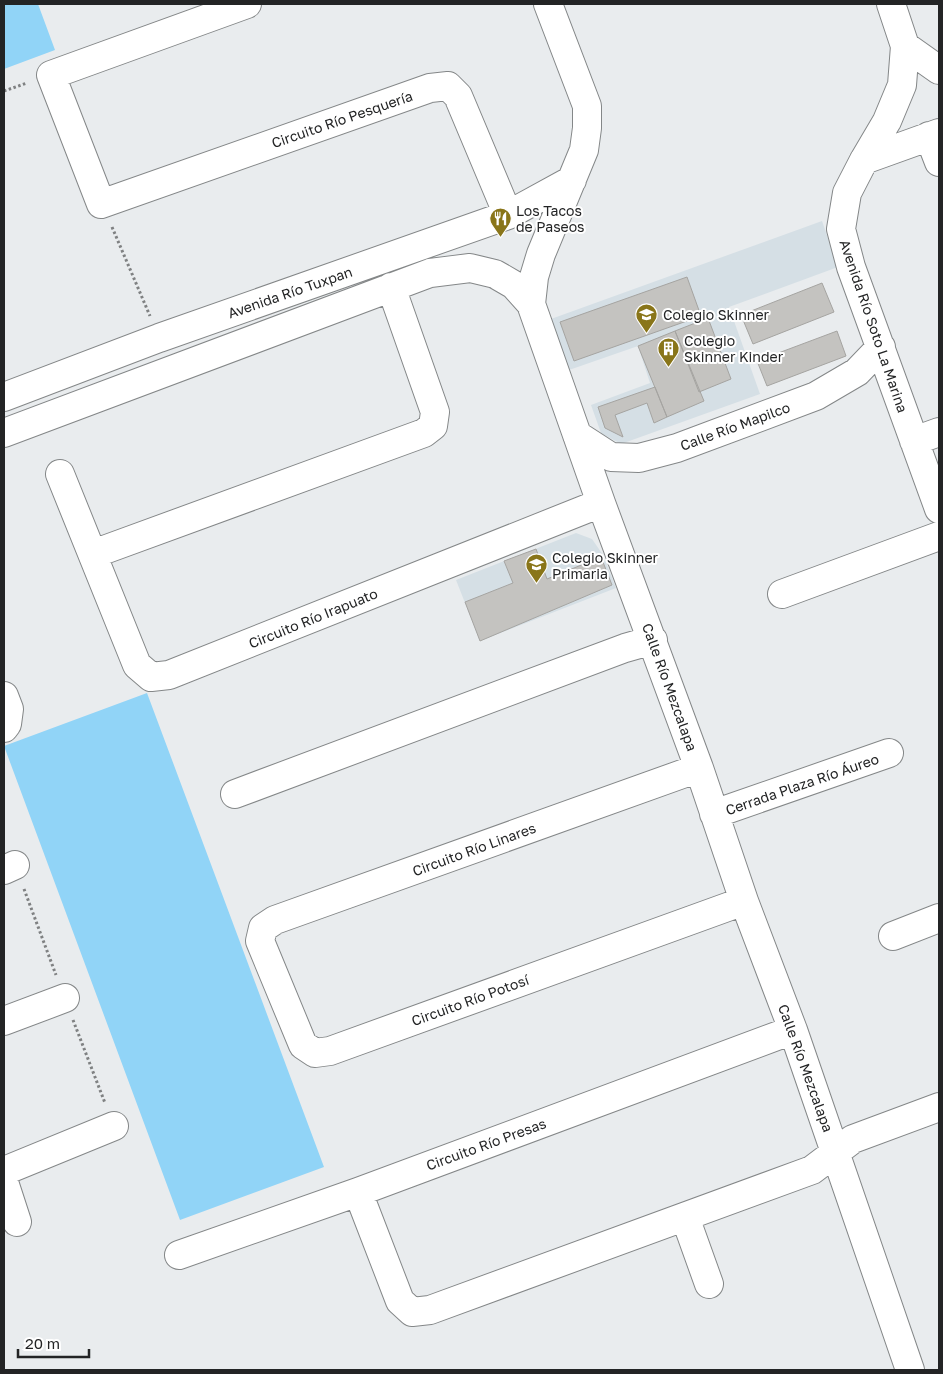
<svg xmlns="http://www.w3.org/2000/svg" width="943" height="1374" font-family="'Golos Text',sans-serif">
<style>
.built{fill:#d5dfe5}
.green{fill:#91d4f7}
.building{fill:#c4c3c0;stroke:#a5a4a1}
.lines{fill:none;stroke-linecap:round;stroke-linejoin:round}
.minor-casing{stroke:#848788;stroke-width:30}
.path{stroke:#7f8182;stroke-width:3;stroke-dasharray:2.5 2.5;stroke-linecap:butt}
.minor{stroke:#fff;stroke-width:28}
.labels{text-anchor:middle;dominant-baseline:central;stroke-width:4;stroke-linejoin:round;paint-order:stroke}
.street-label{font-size:14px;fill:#232425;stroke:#fff}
.poi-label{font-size:14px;fill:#232425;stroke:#fff;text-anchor:start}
</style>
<rect width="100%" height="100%" fill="#e9ecee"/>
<!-- built -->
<path class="built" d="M822,221L838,267L729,307L760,394L621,444L601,433L591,405L650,383L638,346L569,370L551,319Z
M576,533L592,539L603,555L616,588L480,641L456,580Z"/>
<!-- green -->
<path class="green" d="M4,4H38L55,50L4,69Z
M147,693L324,1167L180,1220L4,746Z"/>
<!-- building -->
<path class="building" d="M687,277L701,316L574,361L560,322Z
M822,283L834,312L753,344L741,315Z
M708,318L731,379L699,392L675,331Z
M675,331L704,401L667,417L638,346Z
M837,331L846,356L767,386L757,361Z
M655,387L667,417L654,423L647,403L615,415L623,437L605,428L598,407Z
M536,549L547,579L601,557L612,585L480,641L465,602L513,583L504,561Z"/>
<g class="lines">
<defs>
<path id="minor" d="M247,4L51,75L101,204L430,88L448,86L458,96L508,215
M548,4L587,106V128L584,150L541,254L534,277L531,304L601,503L699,768L744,901L793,1030L910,1370
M891,4L905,46L902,85L887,121L864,160L847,193L841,229L851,267L939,509
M905,46L939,70
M929,136L939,162
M864,160L939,133
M4,397L159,338L508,215L572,180
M4,433L430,273L470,268L495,274L514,285L531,304
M577,435L611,457L639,458L677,448L816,396L857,372L881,347
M914,441L939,432
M60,474L137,665L151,677L169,675L601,503
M93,554L424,433L433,426L435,412L391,287
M782,594L939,536
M4,696L9,709L7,724L4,728
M699,768L275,920L263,928L260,941L303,1045L315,1053L330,1051L744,901
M235,794L625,648L653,640
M714,814L889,753
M4,870L15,865
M893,936L939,918
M4,1021L65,998
M4,1171L114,1126
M4,1182L17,1222
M358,1192L400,1301L412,1312L430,1310L812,1170L853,1139L939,1107
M685,1217L709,1284
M179,1255L358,1192L793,1030"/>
</defs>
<!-- minor casing -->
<use href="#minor" class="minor-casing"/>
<!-- path -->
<path class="path" d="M4,91L27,83
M112,227L150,316
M24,889L56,975
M73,1020L105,1103"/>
<!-- minor -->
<use href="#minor" class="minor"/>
</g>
<!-- icons -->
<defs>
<symbol id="restaurant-pin" viewBox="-11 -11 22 30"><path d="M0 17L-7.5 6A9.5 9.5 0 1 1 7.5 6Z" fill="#897519" stroke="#fff"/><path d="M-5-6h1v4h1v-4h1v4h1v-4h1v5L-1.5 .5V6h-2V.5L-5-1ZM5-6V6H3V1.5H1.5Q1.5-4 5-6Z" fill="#fff"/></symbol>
<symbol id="school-pin" viewBox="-11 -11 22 30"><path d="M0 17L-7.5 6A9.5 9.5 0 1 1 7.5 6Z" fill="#897519" stroke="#fff"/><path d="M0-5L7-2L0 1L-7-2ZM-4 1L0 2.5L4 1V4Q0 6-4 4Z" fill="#fff"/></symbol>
<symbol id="building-pin" viewBox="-11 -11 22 30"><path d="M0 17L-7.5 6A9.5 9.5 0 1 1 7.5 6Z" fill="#897519" stroke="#fff"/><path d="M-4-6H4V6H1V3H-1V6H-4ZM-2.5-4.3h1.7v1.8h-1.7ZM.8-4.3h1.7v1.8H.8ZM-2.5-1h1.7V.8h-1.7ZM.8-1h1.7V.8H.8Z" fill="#fff"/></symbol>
</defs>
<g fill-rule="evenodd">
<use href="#restaurant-pin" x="488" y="206" width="25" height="34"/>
<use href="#school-pin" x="634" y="302" width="25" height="34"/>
<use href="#building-pin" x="656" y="336" width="25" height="34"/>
<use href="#school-pin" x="524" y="552" width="25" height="34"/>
</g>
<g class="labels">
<!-- street labels -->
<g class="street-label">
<text transform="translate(342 119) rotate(-19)">Circuito Río Pesquería</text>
<text transform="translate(290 292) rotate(-19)">Avenida Río Tuxpan</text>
<text transform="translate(874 326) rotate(71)">Avenida Río Soto La Marina</text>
<text transform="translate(735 426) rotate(-20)">Calle Río Mapilco</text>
<text transform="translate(313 618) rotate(-22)">Circuito Río Irapuato</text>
<text transform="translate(670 687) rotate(70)">Calle Río Mezcalapa</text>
<text transform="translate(802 784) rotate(-19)">Cerrada Plaza Río Áureo</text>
<text transform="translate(474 849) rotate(-20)">Circuito Río Linares</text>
<text transform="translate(470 1000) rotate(-20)">Circuito Río Potosí</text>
<text transform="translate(806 1068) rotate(70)">Calle Río Mezcalapa</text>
<text transform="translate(486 1144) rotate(-20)">Circuito Río Presas</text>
</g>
<!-- poi labels -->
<g class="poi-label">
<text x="516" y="210">Los Tacos<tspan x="516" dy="16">de Paseos</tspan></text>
<text x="663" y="314">Colegio Skinner</text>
<text x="684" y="340">Colegio<tspan x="684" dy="16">Skinner Kinder</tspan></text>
<text x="552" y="557">Colegio Skinner<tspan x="552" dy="16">Primaria</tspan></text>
</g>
</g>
<!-- border -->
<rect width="943" height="1374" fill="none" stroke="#232425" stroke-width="10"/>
<!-- scale -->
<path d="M18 1349v8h71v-8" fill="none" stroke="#232425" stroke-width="2.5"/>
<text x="25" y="1349" font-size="15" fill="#232425" stroke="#ffffff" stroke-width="4" paint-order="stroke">20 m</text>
</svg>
